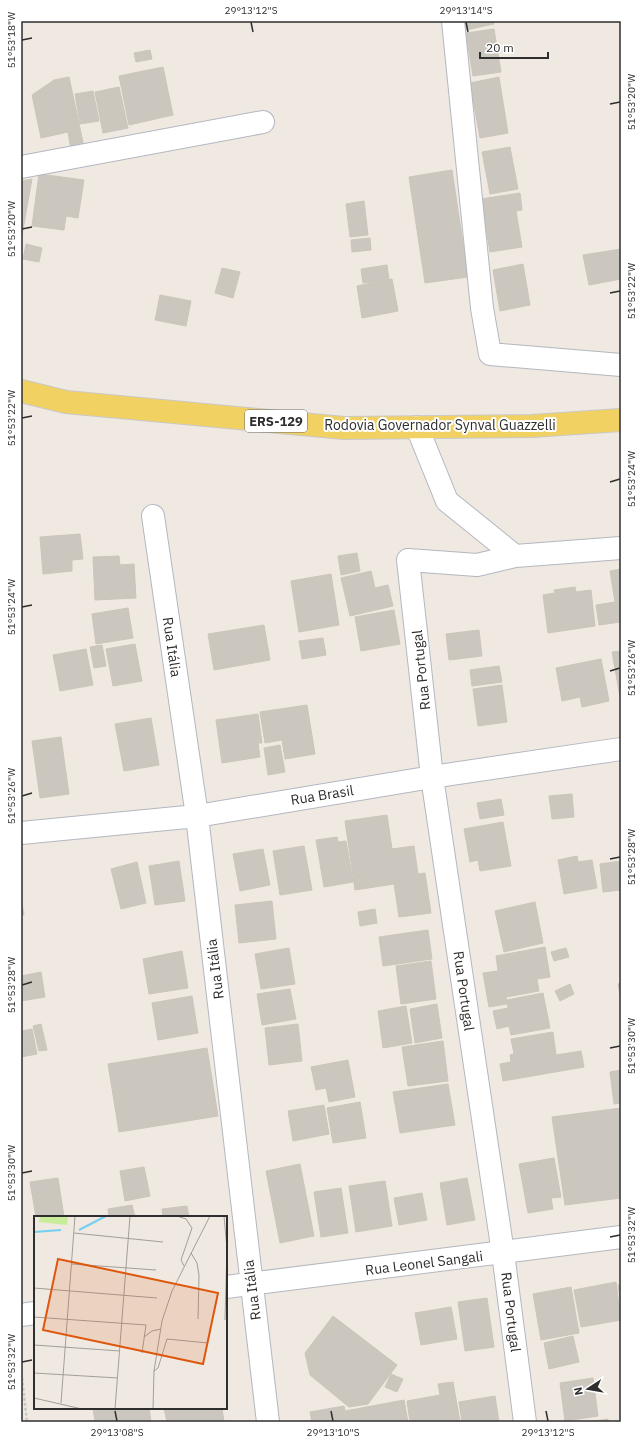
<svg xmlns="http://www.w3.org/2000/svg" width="642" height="1443" font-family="'IBM Plex Sans',sans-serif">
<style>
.building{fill:#cbc7bf;stroke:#cbc5ba}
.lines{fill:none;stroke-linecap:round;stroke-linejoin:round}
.minor-casing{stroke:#b4b7c1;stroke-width:24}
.major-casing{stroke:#c9c9c9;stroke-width:24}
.path{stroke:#c9c9c9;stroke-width:2.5;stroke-dasharray:3 2;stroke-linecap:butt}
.minor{stroke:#fff;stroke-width:22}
.major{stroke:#f2d163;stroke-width:22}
.ticks{fill:none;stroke:#2e2e2e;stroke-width:1.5}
.labels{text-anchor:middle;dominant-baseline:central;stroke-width:4;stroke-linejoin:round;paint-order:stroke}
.shield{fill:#fff;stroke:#6d6d6d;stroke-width:1}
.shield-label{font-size:13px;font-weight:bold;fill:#2e2e2e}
.street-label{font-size:14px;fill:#2e2e2e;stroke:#fff}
.inset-river{fill:none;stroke:#75cff0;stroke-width:2}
.inset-road{fill:none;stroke:#a29e99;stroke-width:1}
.view{fill:#df570e;fill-opacity:0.15;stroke:#df570e;stroke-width:2}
.inset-edge{fill:none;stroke:#2e2e2e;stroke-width:2}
.neatline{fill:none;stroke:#2e2e2e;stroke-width:1.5}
.ticks-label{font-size:10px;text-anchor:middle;fill:#2e2e2e}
</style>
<rect width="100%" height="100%" fill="#efe9e1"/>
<!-- building -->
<path class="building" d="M459,21H493L494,24L461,31Z
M494,29L501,72L473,76L466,33Z
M150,50L152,59L136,62L134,53Z
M163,67L173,115L129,125L119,76Z
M69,77L84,147L71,150L68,132L41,138L32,95L54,80Z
M499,77L508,133L480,138L470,83Z
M119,87L128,128L103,133L95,92Z
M93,91L99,121L80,124L75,94Z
M510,147L518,189L490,194L482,152Z
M452,170L468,277L425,283L409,177Z
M39,174L84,180L78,218L66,216L64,230L32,226Z
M32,179L21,241V181Z
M520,193L522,210L516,211L522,247L490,252L481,199Z
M364,201L368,235L350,237L346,204Z
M370,238L371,250L352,252L351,240Z
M26,244L42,248L39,262L23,259Z
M621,249V279L589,285L583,255Z
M523,264L530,305L500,311L493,270Z
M387,265L389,280L363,283L361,269Z
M222,268L240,272L233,298L215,293Z
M392,279L398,311L362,318L357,286Z
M160,295L191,301L186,326L155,320Z
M80,534L83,559L72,560V571L43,574L40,537Z
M357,553L360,571L341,575L338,556Z
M119,556L120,565L134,564L136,598L95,600L93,557Z
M621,569V600L615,602L610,571Z
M371,571L375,588L388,585L393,606L350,616L341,578Z
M331,574L339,625L299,632L291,581Z
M575,587L576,592L591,590L595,626L548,633L543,595L555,593L554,590Z
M621,601V622L599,625L596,605Z
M128,608L133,638L96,644L92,614Z
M394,610L400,644L361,651L355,617Z
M264,625L270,660L214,670L208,634Z
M479,630L482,656L449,660L446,634Z
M323,638L326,655L302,659L299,641Z
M135,644L142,681L113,686L106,649Z
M102,645L106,666L94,668L90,647Z
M86,649L93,685L60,691L53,655Z
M621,651V702L612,652Z
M601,659L609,701L582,707L580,697L562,701L556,668Z
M499,666L502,682L472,686L470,670Z
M502,685L507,722L478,726L473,689Z
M307,705L315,754L285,759L282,740L265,743L260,712Z
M258,714L262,743H258L260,757L222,763L216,720Z
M151,718L159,765L124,771L115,724Z
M61,737L69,794L40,798L32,741Z
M280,745L285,772L268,775L264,748Z
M572,794L574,817L552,819L549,796Z
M501,799L504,815L480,819L477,803Z
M387,815L392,849L414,846L418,874L425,873L431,913L399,917L394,884L355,890L345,821Z
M503,822L511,866L480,871L478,860L470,862L464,829Z
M337,837L338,842L346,841L353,882L324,887L316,840Z
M304,846L312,890L280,895L273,851Z
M263,849L270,885L240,891L233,854Z
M577,856L578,862L592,860L597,888L564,894L558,860Z
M179,861L185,901L155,905L149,866Z
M621,861V890L603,892L600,864Z
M137,862L146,903L121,909L111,869Z
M21,898L24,915H21Z
M272,901L276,939L239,943L235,905Z
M535,902L543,943L504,952L495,911Z
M375,909L377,923L360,926L358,912Z
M428,930L432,959L383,966L379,937Z
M545,947L550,977L537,979L539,991L506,997L507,1004L489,1007L483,973L498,971L496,956Z
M289,948L295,984L261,989L255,954Z
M566,948L569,957L554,961L551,952Z
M182,951L188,988L149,994L143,959Z
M431,961L436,999L401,1004L396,966Z
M41,972L45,997L21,1001V976Z
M621,983V999L618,984Z
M570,984L574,994L560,1001L555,991Z
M290,989L296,1019L262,1025L257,994Z
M543,993L550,1028L511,1035L509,1026L497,1029L493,1011L508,1008L507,1000Z
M192,996L198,1033L158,1040L152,1003Z
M437,1004L442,1038L415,1043L410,1009Z
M406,1006L412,1043L383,1048L378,1011Z
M41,1024L47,1050L39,1051L33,1026Z
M298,1024L302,1061L269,1065L265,1028Z
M32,1029L37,1054L21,1057V1031Z
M553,1032L556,1055L581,1051L584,1067L503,1081L500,1064L511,1062L510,1055L514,1054L511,1039Z
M443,1041L448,1081L408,1086L402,1047Z
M207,1048L218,1116L119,1132L108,1064Z
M348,1060L355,1097L329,1102L326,1088L316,1090L311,1067Z
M621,1070V1103L614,1104L610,1072Z
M448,1084L455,1125L400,1133L393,1092Z
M360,1102L366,1138L333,1143L327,1108Z
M324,1105L329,1134L293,1141L288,1111Z
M621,1108V1198L565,1205L552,1117Z
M554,1158L561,1197L551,1198L553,1209L528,1213L519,1164Z
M300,1164L314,1236L280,1243L266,1171Z
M144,1167L150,1196L125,1201L120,1171Z
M58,1178L64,1217H36L30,1182Z
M467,1178L475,1220L447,1225L440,1183Z
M385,1181L392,1226L356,1232L349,1186Z
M341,1188L348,1233L321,1237L314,1192Z
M422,1193L427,1220L399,1225L394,1198Z
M132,1205L135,1217H109L108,1209Z
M187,1206L189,1217H163L162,1209Z
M616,1282L621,1320L581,1327L574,1290Z
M618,1285H621V1303Z
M571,1287L579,1333L541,1340L533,1294Z
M487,1298L494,1347L465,1351L458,1302Z
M451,1307L457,1339L421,1345L415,1313Z
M333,1316L397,1365L368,1404L349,1407L310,1375L305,1353Z
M573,1336L579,1362L549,1369L544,1343Z
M391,1374L403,1379L397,1392L385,1387Z
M593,1378L598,1416L565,1421L560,1383Z
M453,1382L460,1422H410L407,1401L440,1395L438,1384Z
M495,1396L499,1422H462L459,1402Z
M404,1400L408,1422H312L310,1412L344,1406L345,1411Z
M93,1408H149L151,1422H95Z
M164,1408H222L224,1422H167Z
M608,1419V1422H588Z"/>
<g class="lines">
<defs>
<path id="minor" d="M453,21L482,308L490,354L621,365
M21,167L263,122
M417,427L447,501L515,556
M153,516L197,816L268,1422
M21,833L197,816L432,777L621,749
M226,1287L621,1237
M21,1315L35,1313
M525,1422L503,1253L432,777L408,560L477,565L515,556L621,548"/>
<path id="major" d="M21,391L66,402L344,428L532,426L621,420"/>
</defs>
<!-- minor casing -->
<use href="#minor" class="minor-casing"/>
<!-- major casing -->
<use href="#major" class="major-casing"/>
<!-- path -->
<path class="path" d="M21,1368L27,1422"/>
<!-- minor -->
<use href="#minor" class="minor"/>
<!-- major -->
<use href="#major" class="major"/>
</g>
<!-- ticks -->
<path class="ticks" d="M251,22L253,32M466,22L468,32M22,40L32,38M610,104L620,102M22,229L32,227M610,293L620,291M22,418L32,416M610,482L620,479M22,607L32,605M610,671L620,668M22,796L32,793M610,859L620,857M22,985L32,982M610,1048L620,1046M22,1173L32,1171M610,1237L620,1235M22,1362L32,1360M115,1411L117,1421M331,1411L333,1421M546,1411L548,1421"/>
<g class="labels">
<!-- shield labels -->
<rect class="shield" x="245" y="410" width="62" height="22" rx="3"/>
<g class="shield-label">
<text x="276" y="421">ERS-129</text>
</g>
<!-- street labels -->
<g class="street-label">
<text x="440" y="425">Rodovia Governador Synval Guazzelli</text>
<text transform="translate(172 647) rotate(82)">Rua Itália</text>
<text transform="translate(421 670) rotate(-96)">Rua Portugal</text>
<text transform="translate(322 795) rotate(-9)">Rua Brasil</text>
<text transform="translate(215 969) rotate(-97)">Rua Itália</text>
<text transform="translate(464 991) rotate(82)">Rua Portugal</text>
<text transform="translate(424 1263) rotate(-7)">Rua Leonel Sangali</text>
<text transform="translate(252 1290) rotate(-97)">Rua Itália</text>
<text transform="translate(511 1312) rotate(83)">Rua Portugal</text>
</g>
</g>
<!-- overview -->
<g transform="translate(34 1216)">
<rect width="193" height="193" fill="#efe9e1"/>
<path d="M6,0H34L33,9L5,6Z" fill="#c9ec9a"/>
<path class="inset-river" d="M45,14L72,0M0,16L27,14"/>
<path class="inset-road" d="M143,0L152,3L158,12L147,44L150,50M190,0L193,33L191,104M40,17L129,26M157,37L163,47L165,59L164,103M38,48L122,54M0,72L123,82M0,101L112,109L108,137M110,121L118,115L127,113M0,129L86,135M120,155L124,152L133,123L174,127M0,157L84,162M0,182L48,193M27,187L41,0M81,193L96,0M119,193L120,155L128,105L138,75L176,0"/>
<path class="view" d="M24,43L184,77L169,148L9,114Z"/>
<rect width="193" height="193" class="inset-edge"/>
</g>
<!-- border -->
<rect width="642" height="1443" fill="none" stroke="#ffffff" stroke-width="44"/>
<!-- north arrow -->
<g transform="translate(588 1389) rotate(258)" stroke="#ffffff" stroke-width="3" paint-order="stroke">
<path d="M0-3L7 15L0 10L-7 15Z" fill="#2e2e2e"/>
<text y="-6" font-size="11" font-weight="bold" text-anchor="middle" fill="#2e2e2e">N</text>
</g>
<!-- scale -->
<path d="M480 52v6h68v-6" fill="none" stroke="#2e2e2e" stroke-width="2"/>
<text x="486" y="52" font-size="12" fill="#2e2e2e" stroke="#ffffff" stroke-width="3" paint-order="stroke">20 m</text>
<rect x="22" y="22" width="598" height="1399" class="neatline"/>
<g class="ticks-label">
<text x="251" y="14">29°13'12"S</text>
<text x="466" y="14">29°13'14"S</text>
<text transform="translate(11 40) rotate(-90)" y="4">51°53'18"W</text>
<text transform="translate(631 102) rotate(-90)" y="4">51°53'20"W</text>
<text transform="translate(11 229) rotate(-90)" y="4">51°53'20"W</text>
<text transform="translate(631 291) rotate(-90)" y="4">51°53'22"W</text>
<text transform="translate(11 418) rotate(-90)" y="4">51°53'22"W</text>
<text transform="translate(631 479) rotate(-90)" y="4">51°53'24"W</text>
<text transform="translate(11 607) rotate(-90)" y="4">51°53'24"W</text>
<text transform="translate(631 668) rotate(-90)" y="4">51°53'26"W</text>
<text transform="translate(11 796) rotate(-90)" y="4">51°53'26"W</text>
<text transform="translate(631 857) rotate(-90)" y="4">51°53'28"W</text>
<text transform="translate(11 985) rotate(-90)" y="4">51°53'28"W</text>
<text transform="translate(631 1046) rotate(-90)" y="4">51°53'30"W</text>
<text transform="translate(11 1173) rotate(-90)" y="4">51°53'30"W</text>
<text transform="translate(631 1235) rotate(-90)" y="4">51°53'32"W</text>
<text transform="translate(11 1362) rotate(-90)" y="4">51°53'32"W</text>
<text x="117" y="1436">29°13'08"S</text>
<text x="333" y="1436">29°13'10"S</text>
<text x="548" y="1436">29°13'12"S</text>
</g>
</svg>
